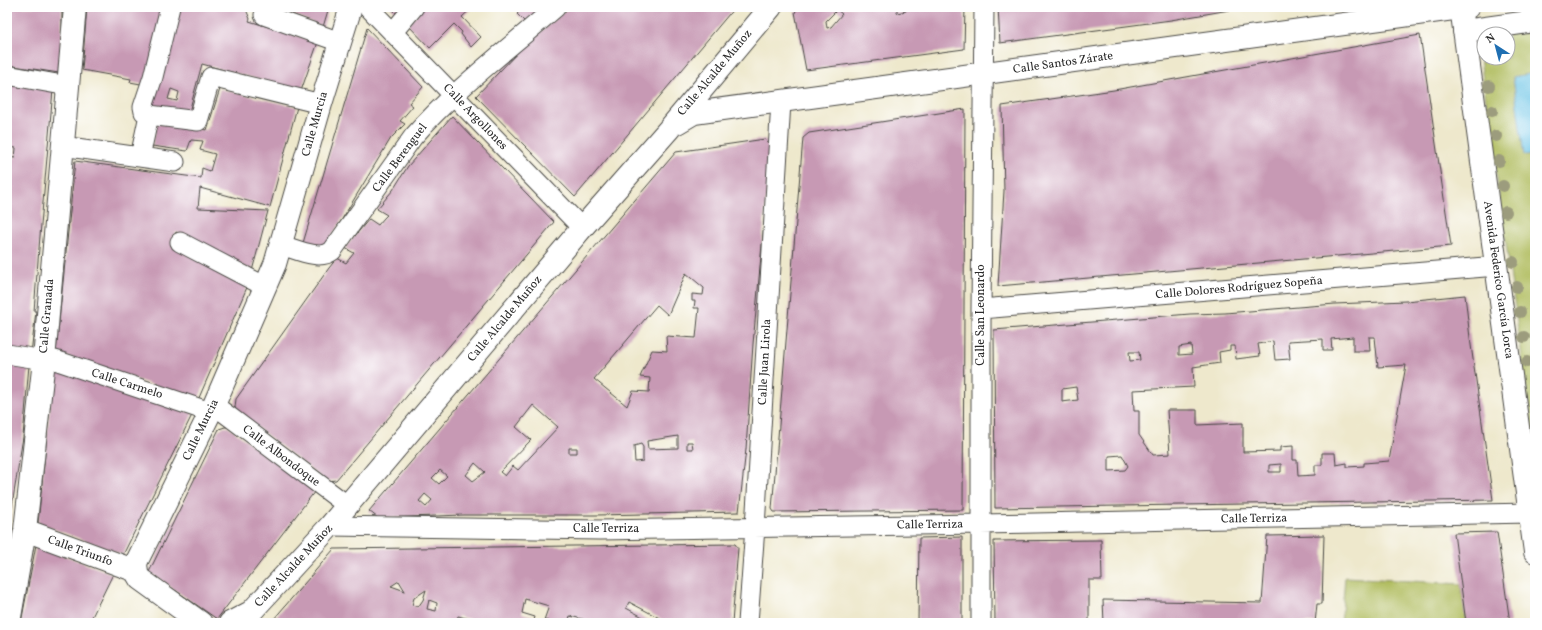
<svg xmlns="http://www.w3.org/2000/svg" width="1542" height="630" font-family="Vollkorn,serif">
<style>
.green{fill:#afbb5c;stroke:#6d7344}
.water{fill:#67c2e5;stroke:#497688}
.building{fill:#c799b4;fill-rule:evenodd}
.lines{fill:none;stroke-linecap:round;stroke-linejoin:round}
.street-casing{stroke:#484743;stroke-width:21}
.secondary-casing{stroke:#484743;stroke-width:24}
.primary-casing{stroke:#484743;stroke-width:24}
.street{stroke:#fff;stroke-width:19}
.secondary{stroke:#fff;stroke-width:22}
.primary{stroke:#fff;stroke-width:22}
.tree{fill:#9c9c7d}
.labels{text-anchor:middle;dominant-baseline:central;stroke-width:3;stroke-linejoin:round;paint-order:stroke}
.street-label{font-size:12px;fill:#2b2b2b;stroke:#fff}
</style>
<rect width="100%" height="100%" fill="#fff"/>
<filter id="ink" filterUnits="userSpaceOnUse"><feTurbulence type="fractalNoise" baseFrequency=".025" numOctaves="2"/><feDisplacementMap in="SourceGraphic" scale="8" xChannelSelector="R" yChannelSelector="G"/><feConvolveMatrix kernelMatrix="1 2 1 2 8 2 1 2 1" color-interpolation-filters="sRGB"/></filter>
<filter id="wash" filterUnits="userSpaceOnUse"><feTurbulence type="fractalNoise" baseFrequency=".012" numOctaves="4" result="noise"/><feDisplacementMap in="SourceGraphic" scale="16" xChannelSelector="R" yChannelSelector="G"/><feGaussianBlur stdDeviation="0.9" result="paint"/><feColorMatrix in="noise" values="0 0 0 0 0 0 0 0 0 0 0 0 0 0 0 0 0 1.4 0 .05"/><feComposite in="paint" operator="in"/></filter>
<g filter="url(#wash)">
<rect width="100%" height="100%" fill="#eee8cc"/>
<!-- green -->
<path class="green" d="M1535,27V73L1513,77L1524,155L1535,154V451L1480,58L1481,49L1484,42V58H1508V34Z
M1345,577L1461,584L1466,623H1341Z"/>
<!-- water -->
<path class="water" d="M1535,73V154L1524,155L1513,77Z"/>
<g id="blocks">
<!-- building -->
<path class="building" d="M7,7H62V42L59,73L7,65Z
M87,7H164L146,85L130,82L131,79L82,70Z
M177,7H245L250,19L249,21L318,42L301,91L202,64L189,112L146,108ZM171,89L179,92L177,101L168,99Z
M275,7H329L323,27Z
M390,7H404L398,15Z
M423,7H473L462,17L481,37L471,47L461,34L462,32L454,24L430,48L408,25Z
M519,7H543L525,22L517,14L521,10Z
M569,7H735L575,197L476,96L522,48Z
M800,7H897V13L906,11V7H965L964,49L806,70L795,12ZM837,10L842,14L831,27L827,28L826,21Z
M998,7H1241V8L1171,20L1000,43Z
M367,28L423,87L409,103L413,106L400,121L405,124L391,138L324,249L303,243Z
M1420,35L1451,246L998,286L1004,191L1002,106L1114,90Z
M7,82L53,90L40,236L34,311H36L31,353L7,349V157L15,158L16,148L7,147Z
M220,89L297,107L270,207L200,188L198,208L268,211L252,271L176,232L172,245L248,285L198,400L56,353L75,161L201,178L202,168L210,171L215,154L200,150L203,141L191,140L187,151L152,146L157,123L207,130Z
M965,109L963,510L774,512L772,509L803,138L809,133Z
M452,116L554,222L336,480L326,481L236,411L235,407L236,399L329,268L337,258L346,263L354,253L345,248L369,219L378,225L384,218L387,215L377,209L393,190L408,166Z
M765,139L771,146L753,344L746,449L739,512L596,515H464L378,518L369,511L676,152ZM686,273L704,288L703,295L692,294V301H695L694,308H699L696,338L666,336L667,351L652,350L640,377L650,378L649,392L633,391L627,406L594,379L657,305L668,315ZM533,405L558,427L518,470L513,466L505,476L500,472L531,440L516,427ZM678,436V448L648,449L647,441ZM687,442H692L693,449H687ZM641,444L643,447V461L635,462L634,446ZM569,448H577V453H569ZM475,463L485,472L473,481L466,475ZM440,470L447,476L439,484L432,478ZM425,494L432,500L426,507L419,501Z
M1465,295L1470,338L1493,500L995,508L994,330L1190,314L1225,313L1335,304L1406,301ZM1353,337V351H1370L1369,337H1375L1378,367L1406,365L1389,461L1364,463V466L1347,467V463L1336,465L1335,453H1322V465H1315V475L1298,476L1297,460H1293V446L1280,447V451L1243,452V423L1197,425V410H1167L1170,454L1153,455L1139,435V411H1134L1133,390L1194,387L1193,367L1220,363L1219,352L1230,350V346H1235L1236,359L1260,356L1258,344L1273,341L1275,360L1290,359L1288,341L1323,339V350H1332L1331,339ZM1191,345L1192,354L1179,355V347ZM1129,352H1139L1140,360L1130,361ZM1076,387L1078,400L1062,402V389ZM1122,455L1128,466L1125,470L1109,471V456ZM1281,464V472H1269V465Z
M7,362L29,365L23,437L9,524H7Z
M54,367L193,413L123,555L38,523Z
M225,427H228L315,491L217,619L149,572L219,429Z
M1497,532L1510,623H1466L1454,533Z
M1324,535L1322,604H1317L1315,623H1104L1103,600L1262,603L1267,536Z
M962,537V623H918L919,538Z
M1101,540L1102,580H1089V623H995L994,541Z
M735,544L738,548L732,623H667V622L629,602L626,608L654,623H586V620L570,616L568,623H549V621L544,620L549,606L525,599L522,613L535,617L533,623H468L470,619L458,616L456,623H274L273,620L334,549ZM399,581L405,591L391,586ZM426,590L423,600L418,607L412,605L414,598ZM429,600L437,603L436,611L427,609Z
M36,545L113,574L89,623H21Z"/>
</g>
</g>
<g filter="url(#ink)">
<use href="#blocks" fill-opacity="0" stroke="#484743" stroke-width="1"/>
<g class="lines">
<defs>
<path id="street" d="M368,7L582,228
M264,15L340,42
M393,32L414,7
M7,75L68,86
M149,115L144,112L143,107L153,77L170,7
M62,146L175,162
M140,157L149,115L198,121L211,77L321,104
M180,242L266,287
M281,245C296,249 319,261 332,251L413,137C455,89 507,50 556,7
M981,309L1497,266
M7,354L44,360H55L210,412
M214,405L348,506
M330,526L600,530L980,524L1530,513
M748,623L755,527L781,102
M981,623V309L984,7"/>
<path id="secondary" d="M1464,31L1535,21
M677,123L694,113L1468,7
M25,530L136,571
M9,623L25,530L44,360L75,7
M201,623L140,579L137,574L136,563L214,405L275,264L321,104L351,7
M230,623L251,612L330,526L582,228L669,129L771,7"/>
<path id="primary" d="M1461,7L1535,552"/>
</defs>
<!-- street casing -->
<use href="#street" class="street-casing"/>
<!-- secondary casing -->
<use href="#secondary" class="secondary-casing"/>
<!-- primary casing -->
<use href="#primary" class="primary-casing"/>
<!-- street -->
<use href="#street" class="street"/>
<!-- secondary -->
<use href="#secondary" class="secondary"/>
<!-- primary -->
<use href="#primary" class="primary"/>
</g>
<!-- trees -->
<g class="tree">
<circle cx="1489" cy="86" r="6"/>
<circle cx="1492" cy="111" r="6"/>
<circle cx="1496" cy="136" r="6"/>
<circle cx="1499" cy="161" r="6"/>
<circle cx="1503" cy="186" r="6"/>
<circle cx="1506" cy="212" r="6"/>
<circle cx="1513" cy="262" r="6"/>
<circle cx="1517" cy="287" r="6"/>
<circle cx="1520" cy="312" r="6"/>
<circle cx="1524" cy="337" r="6"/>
<circle cx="1527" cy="362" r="6"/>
</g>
</g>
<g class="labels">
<!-- street labels -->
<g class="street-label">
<text transform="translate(1063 63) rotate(-8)">Calle Santos Zárate</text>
<text transform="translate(715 73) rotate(-50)">Calle Alcalde Muñoz</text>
<text transform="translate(475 117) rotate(46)">Calle Argollones</text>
<text transform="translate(315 124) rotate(-74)">Calle Murcia</text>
<text transform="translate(400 158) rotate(-53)">Calle Berenguel</text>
<text transform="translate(1498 280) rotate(82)">Avenida Federico García Lorca</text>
<text transform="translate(1239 288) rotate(-5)">Calle Dolores Rodríguez Sopeña</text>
<text transform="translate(981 315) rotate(-90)">Calle San Leonardo</text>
<text transform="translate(47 316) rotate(-85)">Calle Granada</text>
<text transform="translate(505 319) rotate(-50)">Calle Alcalde Muñoz</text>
<text transform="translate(765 362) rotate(-87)">Calle Juan Lirola</text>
<text transform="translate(127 384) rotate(18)">Calle Carmelo</text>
<text transform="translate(201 430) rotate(-64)">Calle Murcia</text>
<text transform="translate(281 456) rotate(37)">Calle Albondoque</text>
<text transform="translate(1254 519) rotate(-1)">Calle Terriza</text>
<text transform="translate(930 525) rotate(-1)">Calle Terriza</text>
<text x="606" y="529">Calle Terriza</text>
<text transform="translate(80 551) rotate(20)">Calle Triunfo</text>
<text transform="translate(294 566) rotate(-47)">Calle Alcalde Muñoz</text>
</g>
</g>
<!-- margin -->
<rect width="1542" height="630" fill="none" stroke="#fff" stroke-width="24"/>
<!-- north arrow -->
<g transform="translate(1496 46) rotate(324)"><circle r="19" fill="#ffffff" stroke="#aaaaaa"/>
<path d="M0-3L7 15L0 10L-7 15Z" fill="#1f6fb2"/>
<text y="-6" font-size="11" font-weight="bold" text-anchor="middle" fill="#2b2b2b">N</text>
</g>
</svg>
